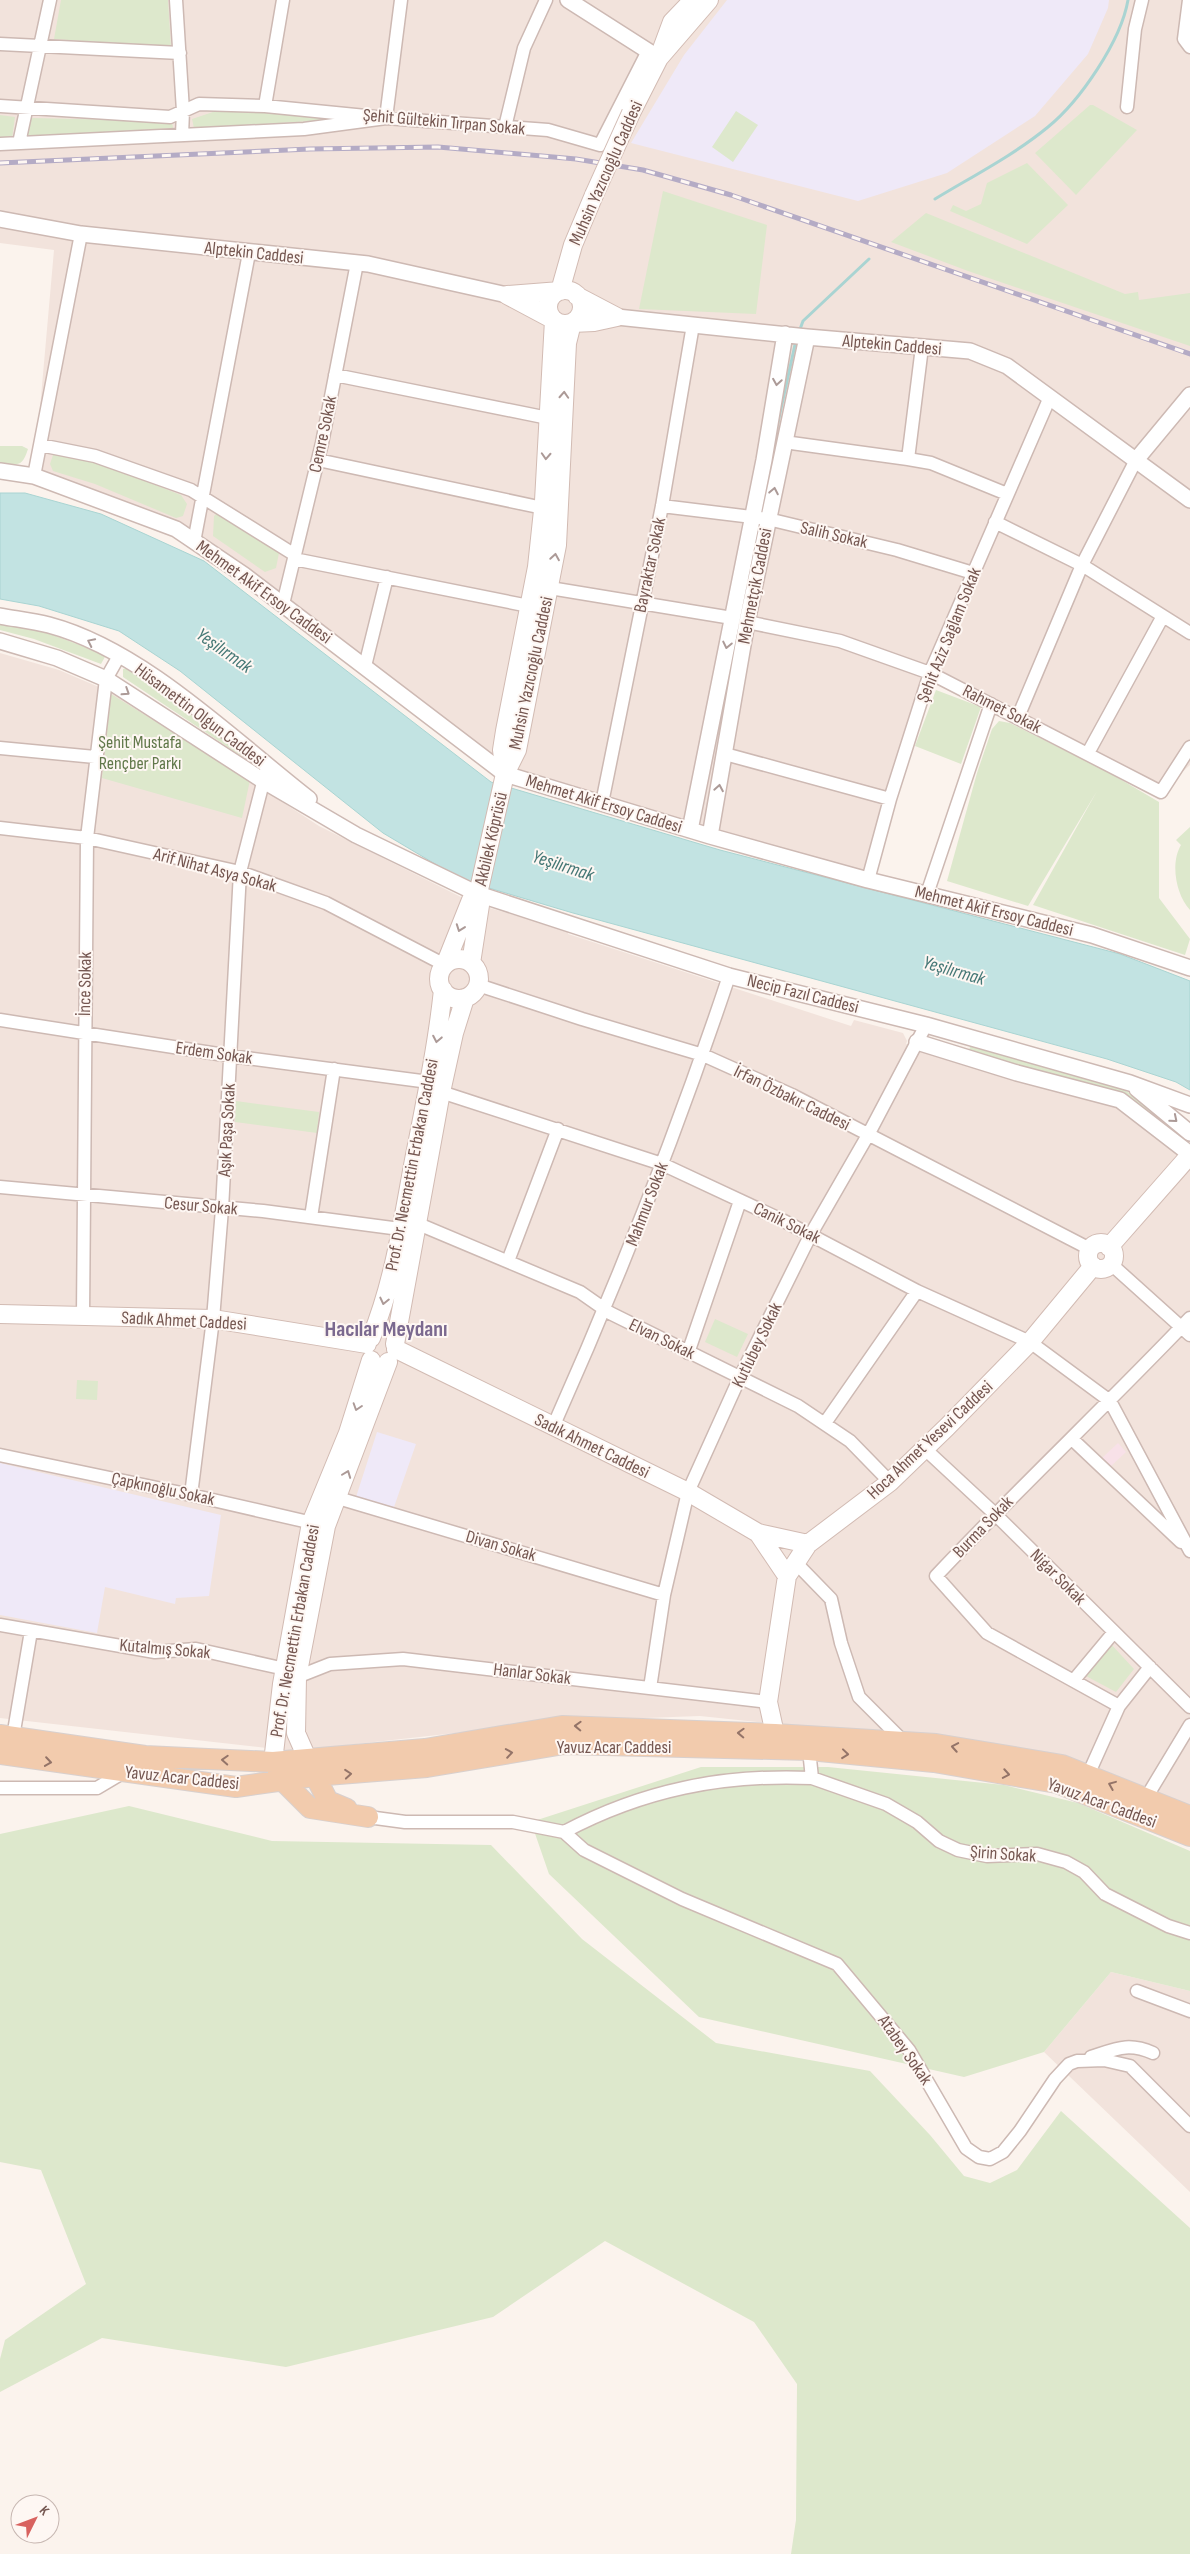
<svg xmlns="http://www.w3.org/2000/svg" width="1190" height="2554" font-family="'Sofia Sans Condensed',sans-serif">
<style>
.residential{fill:#f2e3dc}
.education{fill:#efe9f8}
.medical{fill:#f8e1e8}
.green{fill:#dde8cc}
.water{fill:#c2e3e2;stroke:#a9d4d2}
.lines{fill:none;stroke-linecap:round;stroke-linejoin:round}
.stream{stroke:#a9d4d2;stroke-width:3}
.minor-casing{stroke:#cdb9b3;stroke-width:15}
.tertiary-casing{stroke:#cdb9b3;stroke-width:18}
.secondary-casing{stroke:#d2bbb3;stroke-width:20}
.primary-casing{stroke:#d8d0ce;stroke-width:22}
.minor{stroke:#fff;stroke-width:12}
.tertiary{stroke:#fff;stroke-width:15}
.secondary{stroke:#fff;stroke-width:18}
.primary{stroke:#f2cbad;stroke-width:20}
.rail-casing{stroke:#b4abc5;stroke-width:5}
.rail{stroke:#fef7f3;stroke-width:3;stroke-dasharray:9;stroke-linecap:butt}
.secondary-bridge-casing{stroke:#d2bbb3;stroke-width:20;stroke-linecap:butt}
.secondary-bridge{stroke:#fff;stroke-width:18}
.oneway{stroke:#ac9a97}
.oneway2{stroke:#947468}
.labels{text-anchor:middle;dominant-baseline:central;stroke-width:4;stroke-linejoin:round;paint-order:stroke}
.street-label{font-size:18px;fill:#755751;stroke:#fef7f3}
.park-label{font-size:18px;fill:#61784a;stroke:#fef7f3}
.water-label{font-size:19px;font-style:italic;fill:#467876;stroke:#fef7f3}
.district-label{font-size:22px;font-weight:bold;fill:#7b698f;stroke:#fef7f3}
</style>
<rect width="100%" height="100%" fill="#fbf3ed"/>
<!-- residential -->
<path class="residential" d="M0,0H1190V765L1161,792L931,674L868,880L505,774L194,542L34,476L54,250L0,243Z
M0,653L59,670L120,696L319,826L475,904L569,930L568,934L851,1026L854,1020L903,1033L907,1041L906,1044L1119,1104L1190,1147V1811L1039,1752L700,1716L563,1721L293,1751L0,1718Z
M1111,1972L1190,1991V2192L1044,2052Z"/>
<!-- education -->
<path class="education" d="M727,0H1109L1108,8L1088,54L1035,116L947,173L858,201L631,143L684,55Z
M377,1432L416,1444L394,1507L356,1497Z
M0,1463L221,1515L209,1596L176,1598L175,1604L105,1587L97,1633L0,1615Z"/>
<!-- medical -->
<path class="medical" d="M1118,1443L1126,1452L1110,1467L1102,1458Z"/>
<!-- green -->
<path class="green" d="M61,0H168L171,47L54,39Z
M1090,105H1093L1137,130L1076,195L1035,153Z
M225,108L363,118L194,128L192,119Z
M736,111L758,125L733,162L712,147Z
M0,115L15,117L12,139L0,138Z
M31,118L172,121L173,128L25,137Z
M1027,163L1068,205L1027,244L950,211L953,205L966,211L981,204L987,183Z
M663,191L767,225L756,314L639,309Z
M926,213L1125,294L1138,292L1139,300L1190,293V346L968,271L891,242Z
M0,446H22L28,449C22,468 17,465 0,463Z
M59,453L99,463L181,495L187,504L183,516L176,518L95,484L53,471L50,464L53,455Z
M217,513L279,553L276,568L265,572L213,536L214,516Z
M0,623L45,632L106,655L101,664L34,639L0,630Z
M128,668L252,760L250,762L123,677V669Z
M936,690L981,707L961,764L915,746Z
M111,694L250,780L242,818L102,778Z
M999,721L1010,723L1108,772L1159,802V898L1190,939L1185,955L1033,905L1097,791L1028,906L947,881L977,773L992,729Z
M1190,827V910C1176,895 1170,863 1181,845L1176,840Z
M971,1044L1114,1084L1131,1094L1186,1135L1181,1141L1111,1089L968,1053Z
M236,1101L319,1112L317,1133L235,1122Z
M715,1319L748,1334L737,1357L705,1342Z
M77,1380L98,1381L97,1400L76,1399Z
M1110,1643L1134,1669L1116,1692L1084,1675Z
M701,1767H828L1004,1785L1078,1803L1190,1851V1991L1111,1972L1044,2052L964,2077L699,2017L549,1874L531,1822Z
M129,1806L272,1841L491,1845L582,1939L716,2043L870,2071L930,2135L964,2176L990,2183L1017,2170L1061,2111L1190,2228V2554H791L796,2520L797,2384L754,2322L605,2241L493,2317L286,2367L102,2338L0,2392V2359L5,2340L86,2284L41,2170L0,2162V1834Z"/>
<!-- water -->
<path class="water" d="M0,493H25L101,514L204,561L491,782L720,850L1120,954L1190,981V1090L1176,1082L1107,1059L573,913L462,880L383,833L180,671L119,631L39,606L0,599Z"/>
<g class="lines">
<!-- stream -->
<path class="stream" d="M935,199C973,176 1014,155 1048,127C1080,101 1121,41 1128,0
M799,332L803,321L869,259
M775,436L796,340"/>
<defs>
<path id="minor" d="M176,0L183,111L182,135
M1189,0L1184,39L1190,47
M0,44L180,53
M0,106L170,117L199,104L265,106L386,118L548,130L600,145L648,51
M265,106L283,0
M1127,107L1135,29L1142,0
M505,127L524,48L546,0
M19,143L50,0
M0,144L304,129L386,118L401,0
M335,375L548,418
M784,442L908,459L922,347
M40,445L95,456L191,490L295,555
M908,459L931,463L1007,494
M318,460L543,508
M34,476L81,234
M662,506L768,519L897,550L973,573
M995,522L1082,565L1190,633
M194,542L249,253
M294,559L529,606
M550,588L732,618
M283,604L322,443L357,263
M747,622L840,641L930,673L1161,792L1190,747
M365,666L387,577
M1018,717L1082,565L1136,460
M0,748L95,757
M1088,753L1163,616
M725,754L890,799
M602,803L662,506L693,325
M0,828L87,838L240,872L326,903L445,965
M868,880L890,799L930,673L1050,397
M927,894L991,704
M478,985L582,1019L703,1055L792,1095L1090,1249
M0,1020L231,1056L429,1082
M441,1092L662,1164L782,1220L917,1291L1030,1342L1110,1401L1190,1551
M0,1187L263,1211L400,1229
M311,1217L334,1069
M416,1223L580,1292L610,1313L798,1406L850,1441L890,1482
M508,1261L558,1129
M1111,1264L1190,1335
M83,1316L87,838L106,679L119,656
M688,1353L740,1201
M825,1423L917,1291
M553,1427C619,1279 678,1129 729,976
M1072,1439L1181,1542
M925,1449L995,1514L1190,1707
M0,1455L191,1495L317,1524
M191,1495L213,1319L222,1209L240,872L266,771
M338,1498L664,1595
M795,1562L831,1599L841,1643L859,1697L904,1742
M0,1625L155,1652L196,1649L285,1669L297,1677L330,1664L403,1659L768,1702
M1074,1680L1114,1632
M650,1688L664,1595L688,1492L740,1377L811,1234L868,1135L926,1025
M1119,1706L987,1633L936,1576C1019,1488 1107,1405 1190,1318
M13,1737L31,1631
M809,1750L812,1778L886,1804L917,1822L939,1841L958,1850L987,1856L1037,1854L1066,1862L1084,1872L1105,1894L1168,1926L1190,1933
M1088,1775L1119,1706L1150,1667
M812,1778C723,1774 643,1790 564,1832L584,1850L682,1899L837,1964L909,2050L966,2148L979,2157L990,2159L1003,2152L1020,2131L1055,2079L1069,2064L1077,2061L1104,2060L1130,2066L1190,2126
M0,1788H97L124,1772
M1146,1798L1190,1725
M368,1817L405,1822H513L564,1832
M1137,1991L1190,2011
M1091,2057C1116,2049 1128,2042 1153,2053"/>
<path id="tertiary" d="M568,0L659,58
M0,219L81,234L368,264L507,295
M617,317L807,337L970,351L1007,366L1190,500
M1136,460L1190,395
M0,471L34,476L176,529L244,575L505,774L710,836L868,880L1092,935L1190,968
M0,616C16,619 33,621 49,625C143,650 233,740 309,799
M0,641L57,658L106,679L262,780L356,835L478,894L729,976L926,1025L1130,1083L1190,1105
M690,830L764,460L785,334
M710,836L747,622L807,337
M917,1042L1017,1073L1120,1100L1190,1154
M1137,1089L1190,1133"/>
<path id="secondary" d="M662,49L672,22L693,0
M631,113L659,58L709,0
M548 307a17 17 0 1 1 34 0a17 17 0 1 1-34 0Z
M507,295L560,291L573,245L594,195
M577,296L617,317
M505,774L502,750L505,731L537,567L544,501L554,320L507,295
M439 979a20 20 0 1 1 40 0a20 20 0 1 1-40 0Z
M471,963L480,905L478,894L505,774L517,750L557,545L567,343L572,323L594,322L617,317
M445,965L471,900L478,894
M1088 1256a13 13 0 1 1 26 0a13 13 0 1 1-26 0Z
M1109,1247L1190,1155
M0,1314L213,1319L367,1344
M371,1338C394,1282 403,1219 414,1160C425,1104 437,1047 443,990
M395,1344L441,1092L454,1033L465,998
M396,1349L688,1492L758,1533L808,1544
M758,1533L787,1576
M775,1734L768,1702L787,1576L808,1544L890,1482L947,1427L1030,1342L1093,1266
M307,1758L296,1733L297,1677L326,1526L388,1362
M273,1762L282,1684L311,1523L348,1433L371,1360"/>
<path id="primary" d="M0,1735L145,1756L273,1762L425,1749L562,1726L775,1734L936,1744L1062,1765L1190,1816
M0,1754L236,1787L314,1776L427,1767L564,1744L809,1750L934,1762L1057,1783L1190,1836
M310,1766L328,1801L347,1809
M278,1773L282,1780L310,1808L368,1817"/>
</defs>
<!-- minor casing -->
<use href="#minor" class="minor-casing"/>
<!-- tertiary casing -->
<use href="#tertiary" class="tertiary-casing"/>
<!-- secondary casing -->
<use href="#secondary" class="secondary-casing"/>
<!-- primary casing -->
<use href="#primary" class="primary-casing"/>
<!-- minor -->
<use href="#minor" class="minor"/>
<!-- tertiary -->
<use href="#tertiary" class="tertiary"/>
<!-- secondary -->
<use href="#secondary" class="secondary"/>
<!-- primary -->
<use href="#primary" class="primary"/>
<defs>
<path id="rail" d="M0,163L310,149L438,147L576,159L643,170L731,195L1190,354"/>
</defs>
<!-- rail casing -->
<use href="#rail" class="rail-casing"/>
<!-- rail -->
<use href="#rail" class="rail"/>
<defs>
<path id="secondary-bridge" d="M594,195L631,113"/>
</defs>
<!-- secondary-bridge casing -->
<use href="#secondary-bridge" class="secondary-bridge-casing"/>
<!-- secondary-bridge -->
<use href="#secondary-bridge" class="secondary-bridge"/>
</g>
<!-- one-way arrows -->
<defs><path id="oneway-chevron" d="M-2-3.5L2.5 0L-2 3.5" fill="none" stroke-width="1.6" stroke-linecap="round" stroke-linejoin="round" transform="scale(1.25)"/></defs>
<g class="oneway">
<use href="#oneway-chevron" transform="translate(777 382) rotate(99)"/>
<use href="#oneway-chevron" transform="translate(564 395) rotate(-87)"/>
<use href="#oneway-chevron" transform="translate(546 456) rotate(93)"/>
<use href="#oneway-chevron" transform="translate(774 491) rotate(-79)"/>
<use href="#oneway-chevron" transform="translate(555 557) rotate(-81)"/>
<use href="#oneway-chevron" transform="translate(91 642) rotate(-154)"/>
<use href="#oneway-chevron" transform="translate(727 645) rotate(102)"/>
<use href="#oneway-chevron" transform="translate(126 692) rotate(33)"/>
<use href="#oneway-chevron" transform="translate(719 788) rotate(-80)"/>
<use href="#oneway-chevron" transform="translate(460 928) rotate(110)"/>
<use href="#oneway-chevron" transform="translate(437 1039) rotate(101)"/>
<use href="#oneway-chevron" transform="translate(1174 1119) rotate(40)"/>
<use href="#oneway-chevron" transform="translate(384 1301) rotate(103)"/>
<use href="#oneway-chevron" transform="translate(357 1407) rotate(108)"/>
<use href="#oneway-chevron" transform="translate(347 1474) rotate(-69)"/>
</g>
<g class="oneway2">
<use href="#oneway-chevron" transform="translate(578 1726) rotate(-178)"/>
<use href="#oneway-chevron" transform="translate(741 1733) rotate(-178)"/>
<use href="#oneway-chevron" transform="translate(955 1747) rotate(-170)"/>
<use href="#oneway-chevron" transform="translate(509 1753) rotate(-9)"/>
<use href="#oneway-chevron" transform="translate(845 1754) rotate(6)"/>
<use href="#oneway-chevron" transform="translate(225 1760) rotate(-177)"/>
<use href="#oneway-chevron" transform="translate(48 1762) rotate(8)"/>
<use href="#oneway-chevron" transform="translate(348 1774) rotate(-5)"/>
<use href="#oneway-chevron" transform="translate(1006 1774) rotate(10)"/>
<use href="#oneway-chevron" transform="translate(1112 1785) rotate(-158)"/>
</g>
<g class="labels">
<!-- street labels -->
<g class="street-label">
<text transform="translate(444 122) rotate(5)">Şehit Gültekin Tırpan Sokak</text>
<text transform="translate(606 173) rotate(-66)">Muhsin Yazıcıoğlu Caddesi</text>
<text transform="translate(254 253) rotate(6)">Alptekin Caddesi</text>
<text transform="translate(892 345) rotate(5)">Alptekin Caddesi</text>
<text transform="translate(323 434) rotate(-78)">Cemre Sokak</text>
<text transform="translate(834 535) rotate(13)">Salih Sokak</text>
<text transform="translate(650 565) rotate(-78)">Bayraktar Sokak</text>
<text transform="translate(755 586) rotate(-79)">Mehmetçik Caddesi</text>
<text transform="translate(264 592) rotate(36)">Mehmet Akif Ersoy Caddesi</text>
<text transform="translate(949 635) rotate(-68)">Şehit Aziz Sağlam Sokak</text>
<text transform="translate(531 673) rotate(-78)">Muhsin Yazıcıoğlu Caddesi</text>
<text transform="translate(1002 709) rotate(27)">Rahmet Sokak</text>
<text transform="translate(200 715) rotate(37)">Hüsamettin Olgun Caddesi</text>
<text transform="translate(604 804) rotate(17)">Mehmet Akif Ersoy Caddesi</text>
<text transform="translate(491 839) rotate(-77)">Akbilek Köprüsü</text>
<text transform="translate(215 870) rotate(15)">Arif Nihat Asya Sokak</text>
<text transform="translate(994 911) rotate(14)">Mehmet Akif Ersoy Caddesi</text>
<text transform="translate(85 984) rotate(-89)">İnce Sokak</text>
<text transform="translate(803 994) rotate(14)">Necip Fazıl Caddesi</text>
<text transform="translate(214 1053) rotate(8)">Erdem Sokak</text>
<text transform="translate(792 1098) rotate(26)">İrfan Özbakır Caddesi</text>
<text transform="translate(227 1130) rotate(-87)">Aşık Paşa Sokak</text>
<text transform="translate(412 1165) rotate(-79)">Prof. Dr. Necmettin Erbakan Caddesi</text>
<text transform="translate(647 1204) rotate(-69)">Mahmur Sokak</text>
<text transform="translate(201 1206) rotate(5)">Cesur Sokak</text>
<text transform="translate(787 1223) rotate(26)">Canik Sokak</text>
<text transform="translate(184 1321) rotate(3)">Sadık Ahmet Caddesi</text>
<text transform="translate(662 1339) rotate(26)">Elvan Sokak</text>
<text transform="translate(757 1345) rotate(-64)">Kutlubey Sokak</text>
<text transform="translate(930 1440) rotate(-43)">Hoca Ahmet Yesevi Caddesi</text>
<text transform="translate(592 1446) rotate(26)">Sadık Ahmet Caddesi</text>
<text transform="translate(163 1489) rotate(12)">Çapkınoğlu Sokak</text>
<text transform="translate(983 1527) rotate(-46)">Burma Sokak</text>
<text transform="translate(501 1546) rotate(16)">Divan Sokak</text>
<text transform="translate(1058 1577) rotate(45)">Nigar Sokak</text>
<text transform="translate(295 1631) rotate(-80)">Prof. Dr. Necmettin Erbakan Caddesi</text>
<text transform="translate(165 1649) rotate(5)">Kutalmış Sokak</text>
<text transform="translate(532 1674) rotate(7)">Hanlar Sokak</text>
<text x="614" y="1747">Yavuz Acar Caddesi</text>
<text transform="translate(182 1778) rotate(6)">Yavuz Acar Caddesi</text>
<text transform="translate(1102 1803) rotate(20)">Yavuz Acar Caddesi</text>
<text transform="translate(1003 1854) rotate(4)">Şirin Sokak</text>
<text transform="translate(905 2050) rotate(55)">Atabey Sokak</text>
</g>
<!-- park labels -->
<g class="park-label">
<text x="140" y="742">Şehit Mustafa<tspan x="140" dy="21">Rençber Parkı</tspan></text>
</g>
<!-- water labels -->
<g class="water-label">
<text transform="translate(224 651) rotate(35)">Yeşilırmak</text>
<text transform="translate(563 866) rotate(18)">Yeşilırmak</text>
<text transform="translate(954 971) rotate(16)">Yeşilırmak</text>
</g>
<!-- district labels -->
<g class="district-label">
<text x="386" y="1329">Hacılar Meydanı</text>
</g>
</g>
<!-- north arrow -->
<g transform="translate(35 2519) rotate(48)"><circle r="24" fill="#fef7f3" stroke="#c7b7b2"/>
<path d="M0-4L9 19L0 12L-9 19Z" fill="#d8625f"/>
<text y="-8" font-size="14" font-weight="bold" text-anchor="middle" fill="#755751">K</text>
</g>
</svg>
